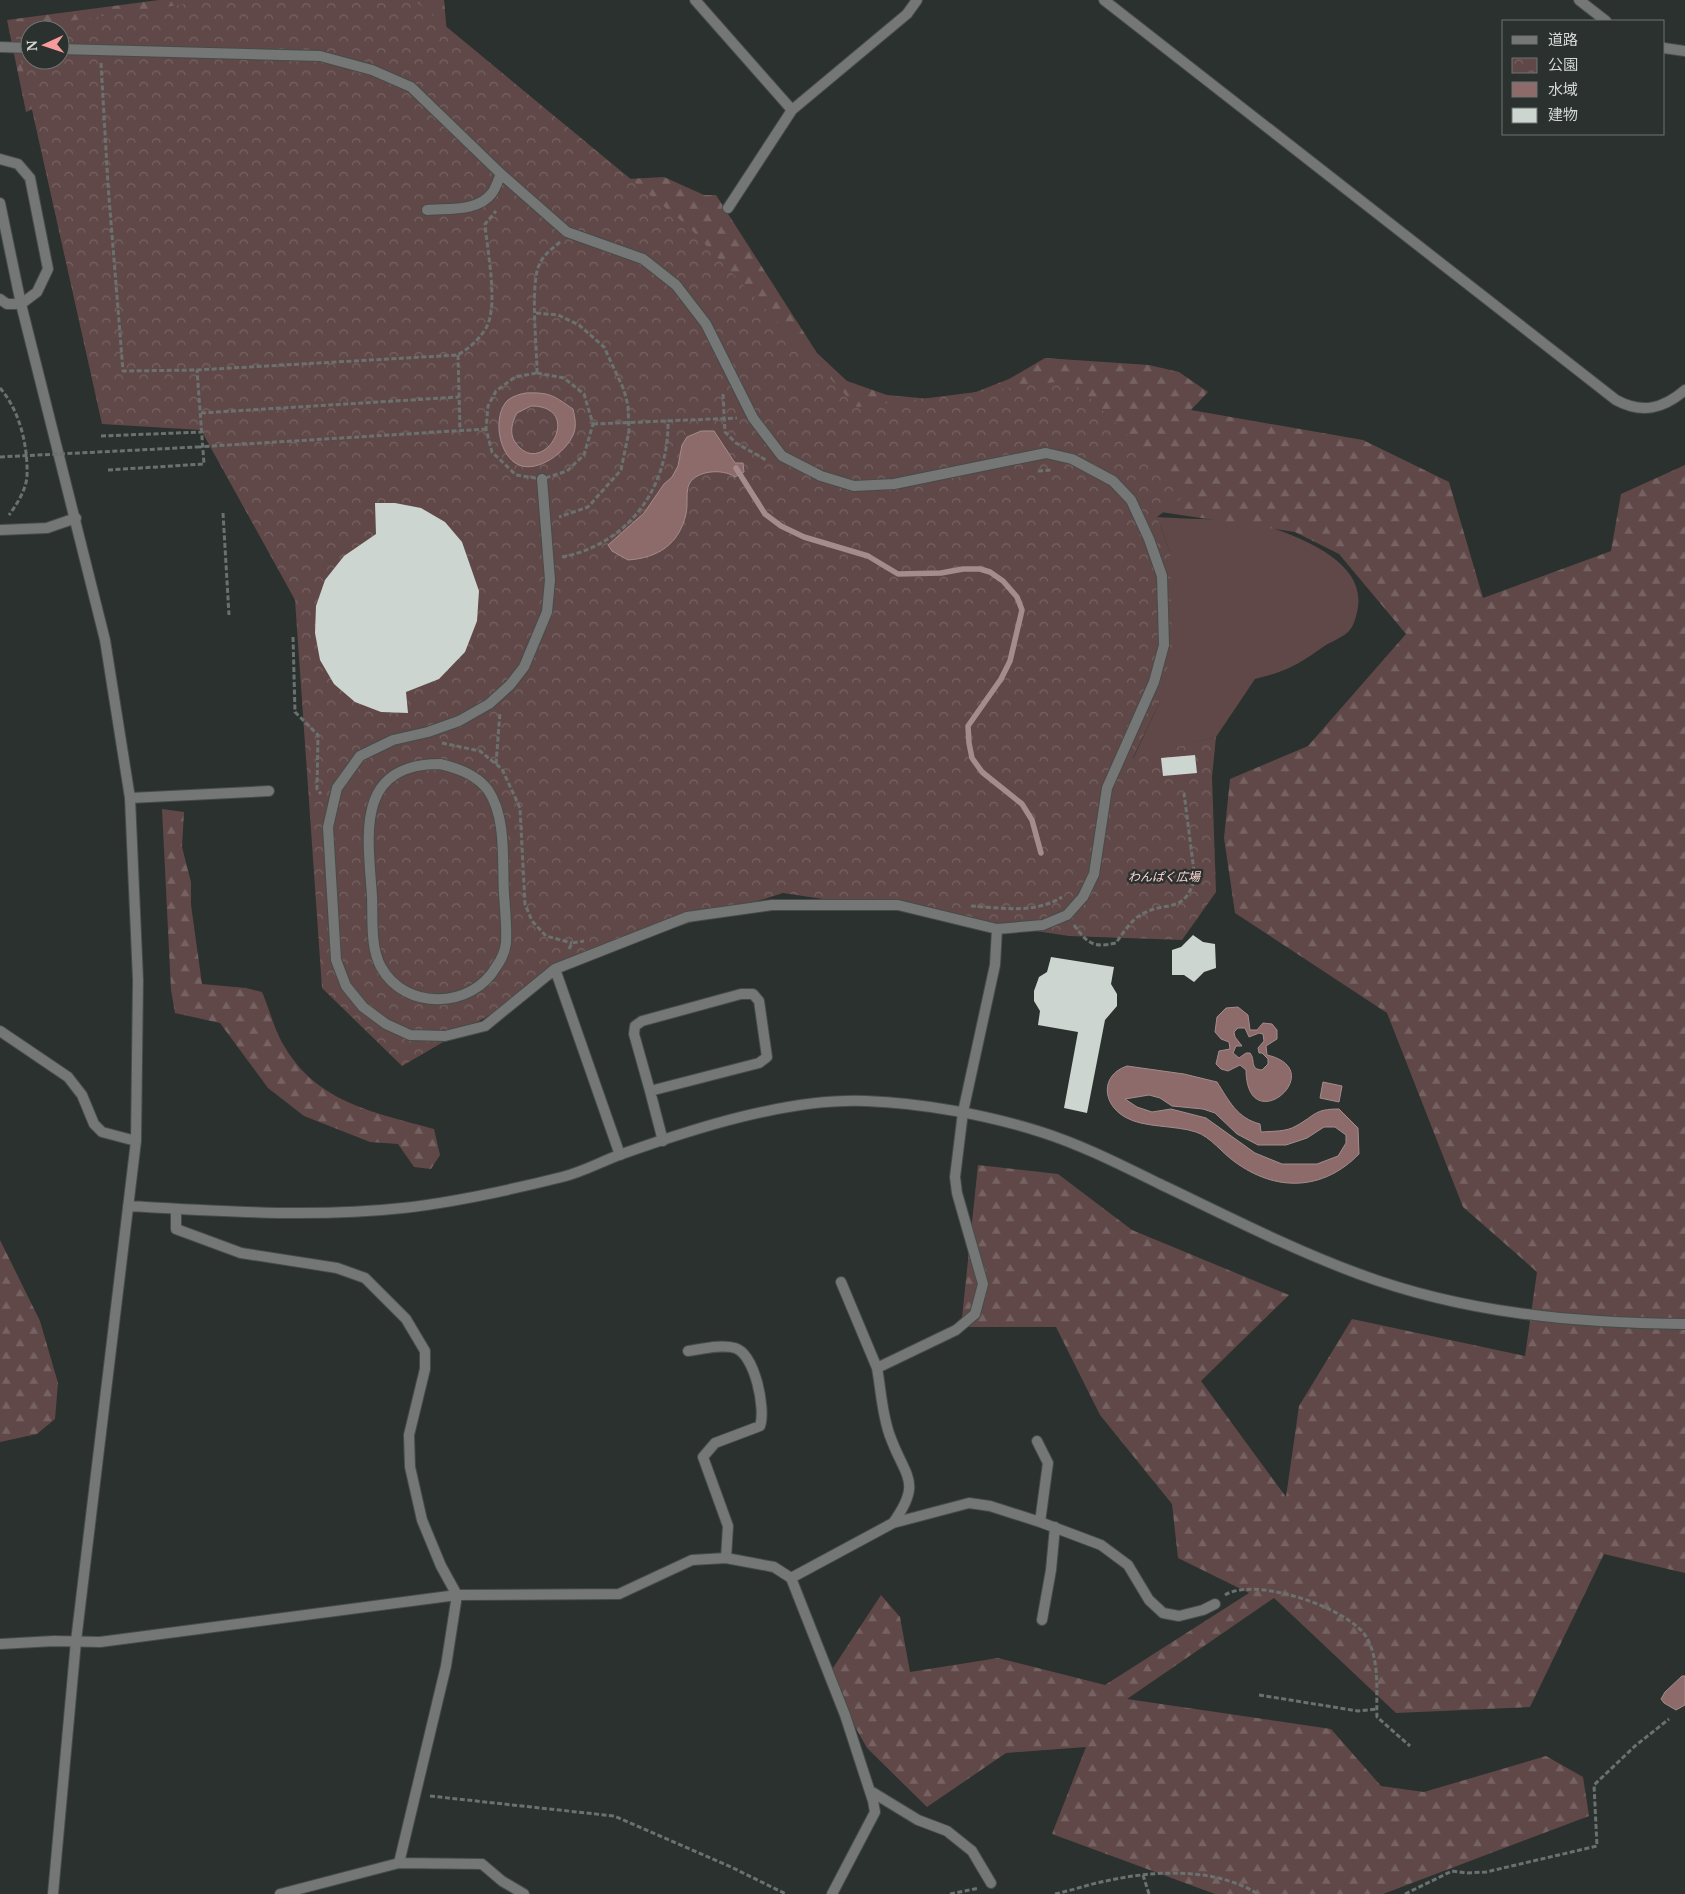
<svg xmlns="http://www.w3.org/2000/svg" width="1685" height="1894" font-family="'Noto Serif','Noto Sans JP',serif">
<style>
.green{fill:#604848}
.forest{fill:url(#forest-firs);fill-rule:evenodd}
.park{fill:url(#park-crowns);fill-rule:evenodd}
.water{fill:#8e6b6b;stroke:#a38c8b;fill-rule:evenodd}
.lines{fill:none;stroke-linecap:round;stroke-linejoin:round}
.stream{stroke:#a38c8b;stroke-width:5.5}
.building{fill:#cdd5d0}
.service-casing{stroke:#464c49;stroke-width:12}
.pedestrian-casing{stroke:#464c49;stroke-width:12}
.minor-casing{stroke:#464c49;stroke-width:12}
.tertiary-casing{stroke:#464c49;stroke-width:12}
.path{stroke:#6b716e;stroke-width:3;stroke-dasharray:5 2.5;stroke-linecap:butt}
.service{stroke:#747775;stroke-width:10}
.pedestrian{stroke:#747775;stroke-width:10}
.minor{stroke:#747775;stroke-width:10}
.tertiary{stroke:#747775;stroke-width:10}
.path-bridge{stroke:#6b716e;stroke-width:3;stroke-dasharray:5 2.5;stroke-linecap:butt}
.labels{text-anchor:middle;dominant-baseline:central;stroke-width:5;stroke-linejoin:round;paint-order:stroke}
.park-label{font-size:12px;font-style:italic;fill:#fdd5d5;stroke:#2b312e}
</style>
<defs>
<pattern id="forest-firs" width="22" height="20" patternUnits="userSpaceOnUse" patternTransform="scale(1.25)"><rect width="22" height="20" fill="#604848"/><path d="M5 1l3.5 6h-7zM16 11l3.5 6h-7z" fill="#766262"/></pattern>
<pattern id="park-crowns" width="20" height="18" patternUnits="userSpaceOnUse" patternTransform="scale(1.25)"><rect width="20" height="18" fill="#604848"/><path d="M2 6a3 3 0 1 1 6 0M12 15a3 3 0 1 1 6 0" fill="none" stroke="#766262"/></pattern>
</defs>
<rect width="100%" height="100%" fill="#2b312e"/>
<!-- green -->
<path class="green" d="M1157,517C1197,520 1243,517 1281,531C1313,543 1364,566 1358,607C1357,614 1354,626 1349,631C1343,637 1333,641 1326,645C1299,664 1288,671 1255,679L1216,737L1133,759L1159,703L1170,552Z"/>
<!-- forest -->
<path class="forest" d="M159,0H261L76,93L26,112L7,20ZM30,30H60V60H30Z
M379,0H444L448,45L610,180L664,177L704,195H716L817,353L847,381L887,395L953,401L1009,379L1045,358L1149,365L1179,372L1208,392L1191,410L1363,440L1449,482L1483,598L1611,551L1621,494L1685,465V1573L1604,1554L1530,1707L1396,1713L1274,1598L1127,1699L1331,1729L1381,1786L1424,1792L1546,1756L1583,1777L1589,1816L1383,1894H1215L1052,1834L1086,1747L1006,1753L927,1807L867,1748L827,1677L881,1595L900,1617L910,1672L998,1658L1105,1685L1249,1593L1178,1558L1172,1504L1100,1415L1056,1327H961L978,1165L1058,1174L1132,1230L1289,1295L1201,1381L1286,1497L1299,1406L1352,1319L1525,1356L1537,1272L1463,1207L1387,1013L1235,913L1224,838L1230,779L1308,746L1406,634L1339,554L1295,532L1147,510L935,460L126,102Z
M162,809L184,812L182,847L191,882V905L202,984L246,988L262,992C270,1010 275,1033 286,1049C319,1103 376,1113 434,1129L440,1155L431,1169L414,1167L398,1144L370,1142L304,1116L268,1088L220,1023L175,1013L171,990Z
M0,1240L40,1321L58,1383L55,1419L37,1434L0,1442Z"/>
<!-- park -->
<path class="park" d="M213,0H414L690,228L857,407L1071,380L1188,493L1157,517L1170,552L1172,649L1159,703L1133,758L1216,737L1212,777L1216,892L1182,940L1069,936L783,893L596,953L402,1066L322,988L295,600L201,430L102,424L14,29ZM30,30H60V60H30Z"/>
<!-- water -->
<path class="water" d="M526,393C550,392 554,396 573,409C575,418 577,427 573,435C566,452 538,473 519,465C498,456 492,415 508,400C513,396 520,394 526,393ZM531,406C587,406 542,482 515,442C509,433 512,422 517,413Z
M701,431H714L735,463H743L744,472L735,477C723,468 693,470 688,487C686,495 688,506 686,514C679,545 657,558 628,560L612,551L608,545L644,513L664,484L672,477L678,466L682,445L687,437Z
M1238,1007L1248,1015L1250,1030H1257L1263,1023L1272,1024L1277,1030V1039L1266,1046L1267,1055C1332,1070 1247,1142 1246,1070L1240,1065L1228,1071L1221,1069L1216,1064L1219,1051L1230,1049L1229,1042L1221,1039L1215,1032L1217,1017L1226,1008ZM1238,1028H1245L1249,1037L1259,1033L1263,1034L1264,1041L1258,1048L1259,1053H1262L1268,1059V1064L1262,1070C1249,1069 1256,1060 1250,1053H1246L1239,1058L1233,1053L1236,1046H1242L1235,1037L1234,1032Z
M1127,1066L1184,1074L1217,1082C1229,1101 1237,1118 1260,1124L1261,1132C1273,1131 1286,1132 1296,1126C1316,1115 1314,1109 1339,1109L1358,1128L1359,1154C1323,1191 1276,1192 1235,1162C1222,1153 1211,1137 1196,1132C1175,1125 1143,1128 1125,1117C1102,1104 1100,1075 1127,1066ZM1149,1095L1160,1098L1172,1106L1203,1109L1215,1113L1237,1134L1258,1145H1286L1307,1138L1324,1127H1335L1346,1135V1143L1338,1156L1317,1164H1282L1255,1153L1206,1118L1171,1109L1152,1112L1137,1107L1125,1099Z
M1323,1082L1342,1086L1339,1102L1320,1098Z
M1682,1676H1685V1705L1676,1710L1664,1703L1661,1699L1665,1692Z"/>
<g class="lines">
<!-- stream -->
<path class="stream" d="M736,468L765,514L781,526L804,537L868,556L898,574L941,573L963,569H980L990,572L1003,581L1017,597L1022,610L1010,661L1001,679L968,726L969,743L972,758L982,772L1022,804L1032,820L1041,853"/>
</g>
<!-- building -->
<path class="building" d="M375,503H395L421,508L445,522L462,542L479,591L477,621L465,652L439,679L406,692L408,713L381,712L355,702L334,684L320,660L315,633L316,606L325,580L344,556L376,534Z
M1195,755L1197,773L1163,776L1161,758Z
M1193,935L1203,942L1215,944L1216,968L1204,972L1194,982L1184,975H1172V950L1181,947Z
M1051,957L1114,967L1111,984L1117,994V1006L1105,1020L1087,1113L1064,1108L1078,1032L1038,1025L1040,1011L1034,1001V991L1039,977L1047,972Z"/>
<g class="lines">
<defs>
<path id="service" d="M0,47L30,48
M60,49L320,56L372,70L411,87L501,174L567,232L643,259L676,285L706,324L753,418L782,456L821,476L854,486L894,484L1046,453L1072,459L1113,481L1131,500L1149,539L1162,576L1164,645L1154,682L1107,788L1094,874L1083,897L1067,915L1043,925L997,929L898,905H772L687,917L555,969L485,1026L445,1036L410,1035L386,1024L363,1007L346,986L336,960L328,827L337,788L360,756L393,740L428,732L459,721L489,704L510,685L524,667L547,612L550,580L542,479
M0,159L18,164L30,178L48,269L37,292L21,304H7L0,299
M427,210C448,208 478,212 492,193C496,188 498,180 501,174
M130,798L269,791
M555,969L620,1155
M741,994H753L759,1001L767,1057L759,1063L650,1091L634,1034L635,1026L642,1021Z
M650,1091L663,1141
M963,1112L995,965L997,929
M688,1351C702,1349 721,1344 735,1348C755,1354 766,1409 760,1426L715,1443L703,1457L728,1526L726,1558"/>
<path id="pedestrian" d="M440,764C458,768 477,775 488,790C507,818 502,862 504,894C505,910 507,927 506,943C505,951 501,960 496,967C472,1009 405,1011 381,967C370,947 373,918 372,896C368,836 354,764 440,764Z"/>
<path id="minor" d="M695,0L792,110
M1104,0L1616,400C1642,414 1663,409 1685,390
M1579,0L1606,21
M1664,48L1685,51
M728,208L792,110L907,14L917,0
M0,530L47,528L76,518
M176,1209V1229L241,1253L337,1268L365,1278L406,1319L425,1351V1369L409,1435L410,1467L422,1520L441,1566L457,1595L446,1666L399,1863
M841,1282L877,1368
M1037,1441L1048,1463L1040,1522
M893,1523C923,1481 905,1478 890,1436C882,1415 881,1390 877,1368L956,1330L975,1314L983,1284L957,1193L955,1177L963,1112
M791,1578L893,1523L969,1503L990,1506L1040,1522L1101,1545L1128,1565L1149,1600L1163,1613L1179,1616L1203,1610L1215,1604
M1042,1620L1051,1570L1055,1527
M0,1644L54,1641L100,1642L457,1595L619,1594L692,1560L726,1558L774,1567L791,1578L845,1715L873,1801L875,1812L832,1894
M872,1792L918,1820L947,1831L972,1851L991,1883
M280,1894L399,1863L482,1864L502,1881L524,1894"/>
<path id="tertiary" d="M0,203L21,304L105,640L130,798L138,980L136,1141L76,1641L53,1894
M0,1031L68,1077L82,1095L94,1124L102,1132L136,1141
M128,1206C218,1211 312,1218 403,1208C456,1202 510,1190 562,1177C583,1172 602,1161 622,1154C695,1128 788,1098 866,1101C922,1103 988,1115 1041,1132C1082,1145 1121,1165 1160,1184C1225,1215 1291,1249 1359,1274C1464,1313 1574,1323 1685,1324"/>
</defs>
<!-- service casing -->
<use href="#service" class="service-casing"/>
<!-- pedestrian casing -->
<use href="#pedestrian" class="pedestrian-casing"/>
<!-- minor casing -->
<use href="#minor" class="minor-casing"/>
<!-- tertiary casing -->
<use href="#tertiary" class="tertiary-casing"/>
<!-- path -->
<path class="path" d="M101,63L108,185L123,371L197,370L458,355C469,348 479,340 486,328C499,306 487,250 485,224L496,211
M536,313L558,315L579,325L604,347L624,390L628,406L629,431L621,470L588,507L559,517
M458,355L460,430
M537,373L564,378L584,394L593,424L584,455L567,471L542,479L516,475L492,452L486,429L488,406L496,391L515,377Z
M537,373C537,348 530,286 539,265C543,255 552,249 560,242
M0,388C20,411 28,446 27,476C26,490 17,504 9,515
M723,394L725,432L736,443L766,460
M201,413L459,397
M593,424L737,418
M101,436L202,432
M197,447L486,429
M108,470L204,464L197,370
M1038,471L1052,470
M223,513L229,615
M562,557C629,544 669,487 668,421
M293,637L295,712L318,735L317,789L321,794
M442,743L480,751L502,769L520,808L525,904L532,921L546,936L572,943
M496,764L500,712
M971,906C1001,908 1036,914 1062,897
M1074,925C1088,944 1093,948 1116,943C1123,933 1131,920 1142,914C1168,900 1183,915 1195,879L1184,793
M569,949L572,943L584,941
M1225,1595C1255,1576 1350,1608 1367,1638C1380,1662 1376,1691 1377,1717L1410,1746
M1259,1695L1358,1711L1377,1709
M430,1796L614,1816L731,1867L786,1894
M1143,1875L1149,1894
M950,1894L979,1888
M1055,1894C1074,1890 1092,1883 1111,1880C1158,1870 1216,1868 1258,1894
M1405,1894L1452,1871L1466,1873L1486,1872L1597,1846L1594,1785L1635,1746L1669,1719"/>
<!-- service -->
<use href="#service" class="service"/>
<!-- pedestrian -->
<use href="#pedestrian" class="pedestrian"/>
<!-- minor -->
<use href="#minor" class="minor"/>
<!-- tertiary -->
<use href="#tertiary" class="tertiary"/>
<!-- path-bridge -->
<path class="path-bridge" d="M0,457L197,447"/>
</g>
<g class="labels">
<!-- park labels -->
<g class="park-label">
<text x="1164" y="876">わんぱく広場</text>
</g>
</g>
<!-- legend -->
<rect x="1502" y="20" width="162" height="115" fill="#2b312e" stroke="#6f7471"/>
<rect x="1512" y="36" width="25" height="8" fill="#747775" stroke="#6f7471"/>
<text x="1548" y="45" font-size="15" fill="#d4d8d6">道路</text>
<rect x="1512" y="58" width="25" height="15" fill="url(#park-crowns)" stroke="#6f7471"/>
<text x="1548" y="70" font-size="15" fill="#d4d8d6">公園</text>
<rect x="1512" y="82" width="25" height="15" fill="#8e6b6b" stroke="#6f7471"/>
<text x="1548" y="95" font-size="15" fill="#d4d8d6">水域</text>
<rect x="1512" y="108" width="25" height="15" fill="#cdd5d0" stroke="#6f7471"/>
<text x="1548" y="120" font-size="15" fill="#d4d8d6">建物</text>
<!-- north arrow -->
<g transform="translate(45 45) rotate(267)"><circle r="24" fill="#2b312e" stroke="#6f7471"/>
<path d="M0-4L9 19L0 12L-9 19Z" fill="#f59b9d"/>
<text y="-8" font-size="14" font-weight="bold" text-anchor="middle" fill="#d4d8d6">N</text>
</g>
</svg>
